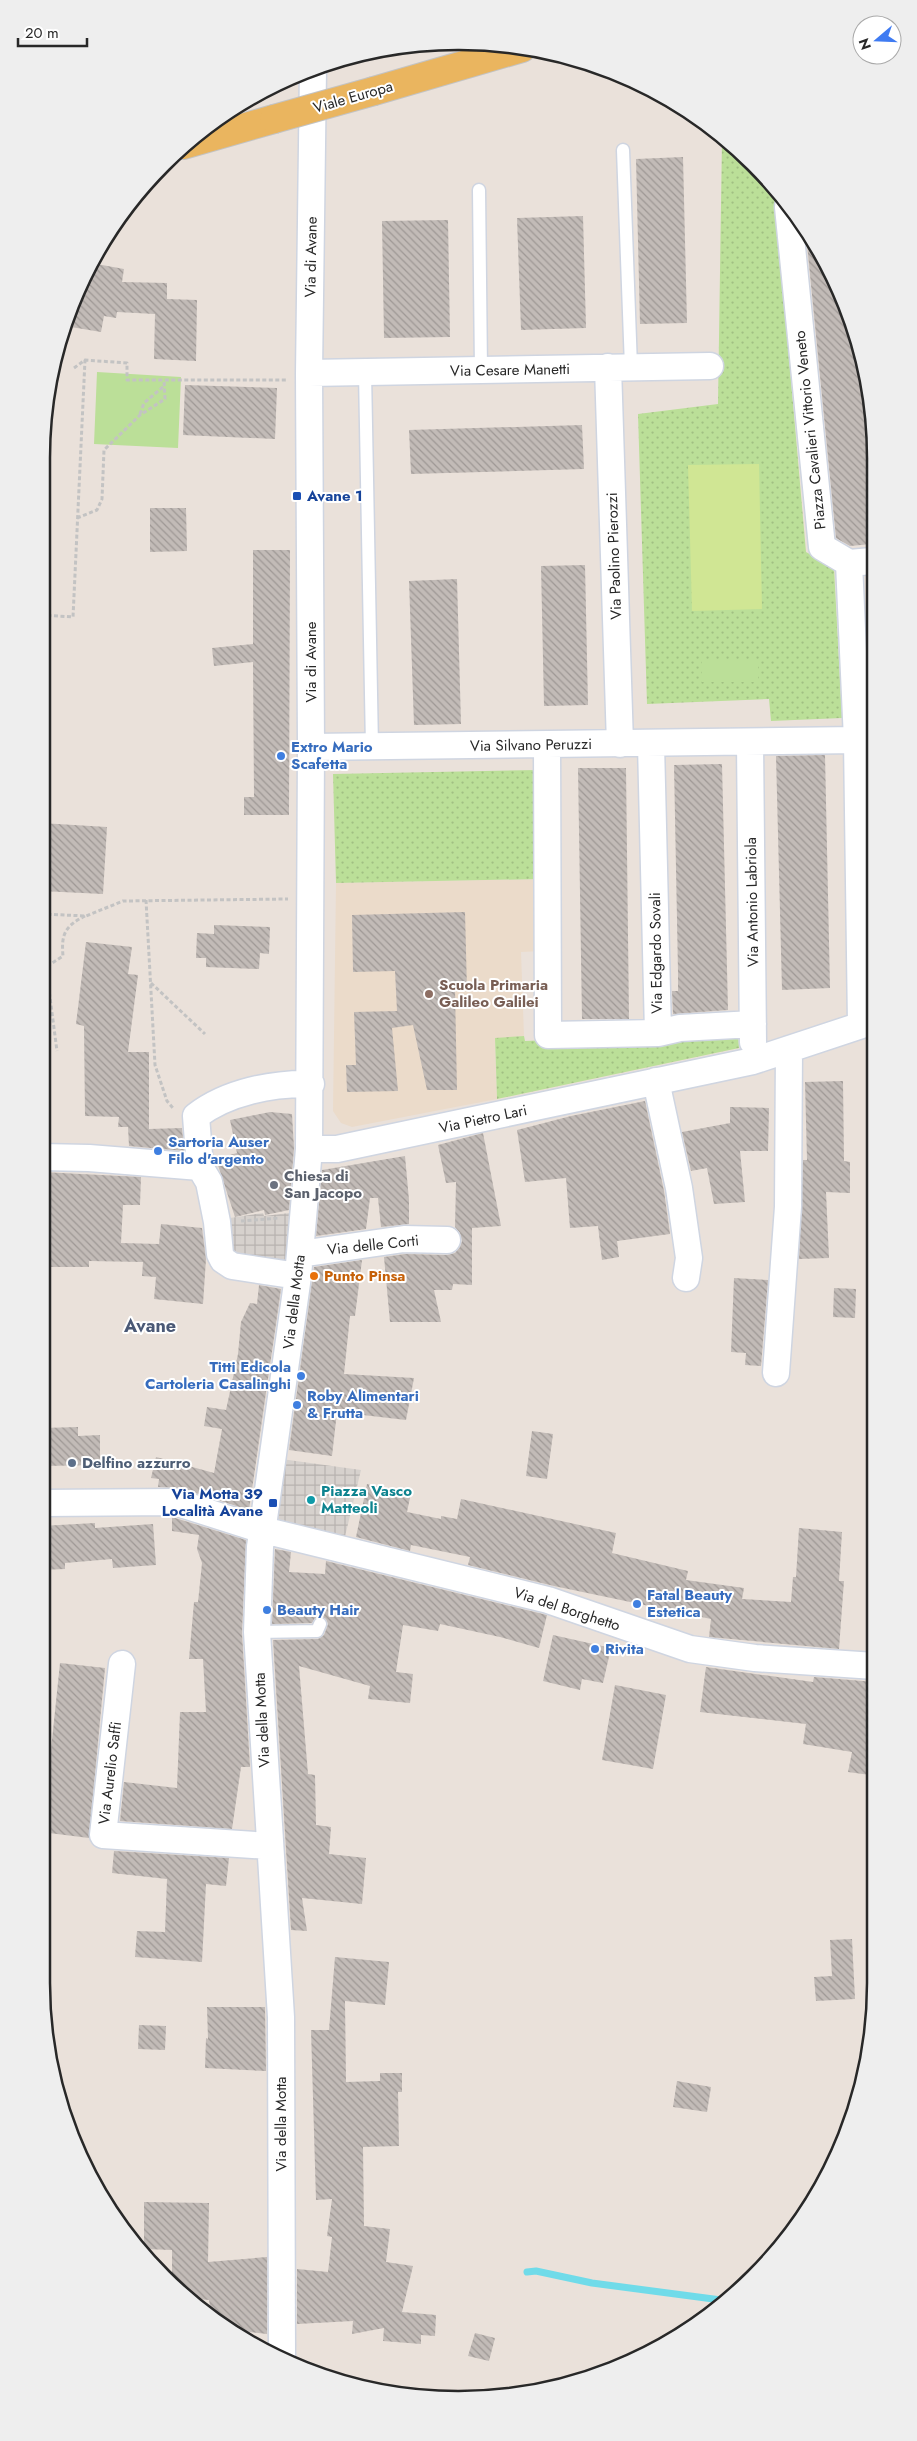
<svg xmlns="http://www.w3.org/2000/svg" width="917" height="2441" font-family="Jost,sans-serif">
<style>
.education{fill:#ebdbca}
.grass{fill:url(#grass-dots)}
.park{fill:#bbdf98}
.pitch{fill:#d0e694}
.plaza{fill:url(#plaza-grid)}
.lines{fill:none;stroke-linecap:round;stroke-linejoin:round}
.stream{stroke:#70dbe9;stroke-width:7}
.building{fill:url(#building-back-hatch)}
.service-casing{stroke:#cfd5e1;stroke-width:15}
.minor-casing{stroke:#cfd5e1;stroke-width:29}
.primary-casing{stroke:#c3c3c3;stroke-width:30}
.path{stroke:#c3c3c3;stroke-width:3;stroke-dasharray:4 2.5;stroke-linecap:butt}
.service{stroke:#fff;stroke-width:12}
.minor{stroke:#fff;stroke-width:26}
.primary{stroke:#eab55f;stroke-width:28}
.primary-bridge-casing{stroke:#c3c3c3;stroke-width:30;stroke-linecap:butt}
.primary-bridge{stroke:#eab55f;stroke-width:28}
.transit-dot{fill:#1a4fb4;stroke:#fff;stroke-width:2}
.shop-dot{fill:#3f7fe0;stroke:#fff;stroke-width:2}
.education-dot{fill:#8d6e63;stroke:#fff;stroke-width:2}
.worship-dot{fill:#6b7280;stroke:#fff;stroke-width:2}
.food-dot{fill:#e8710a;stroke:#fff;stroke-width:2}
.service-dot{fill:#5c6f8a;stroke:#fff;stroke-width:2}
.culture-dot{fill:#0f9aa8;stroke:#fff;stroke-width:2}
.labels{text-anchor:middle;dominant-baseline:central;stroke-width:4;stroke-linejoin:round;paint-order:stroke}
.street-label{font-size:15px;fill:#282828;stroke:#fff}
.transit-label{font-size:15px;font-weight:bold;fill:#164399;stroke:#fff;text-anchor:start}
.shop-label{font-size:15px;font-weight:bold;fill:#366cbe;stroke:#fff;text-anchor:start}
.education-label{font-size:15px;font-weight:bold;fill:#785e54;stroke:#fff;text-anchor:start}
.worship-label{font-size:15px;font-weight:bold;fill:#5b616d;stroke:#fff;text-anchor:start}
.food-label{font-size:15px;font-weight:bold;fill:#c56008;stroke:#fff;text-anchor:start}
.service-label{font-size:15px;font-weight:bold;fill:#4e5e75;stroke:#fff;text-anchor:start}
.culture-label{font-size:15px;font-weight:bold;fill:#0d838f;stroke:#fff;text-anchor:start}
.quarter-label{font-size:18px;font-weight:bold;fill:#4b5976;stroke:#fff}
.rim{fill:none;stroke:#282828;stroke-width:2.5}
</style>
<defs>
<pattern id="grass-dots" width="8" height="8" patternUnits="userSpaceOnUse" patternTransform="scale(1.25)"><rect width="8" height="8" fill="#bbdf98"/><path d="M2 2h.1M6 6h.1" fill="none" stroke="#a1bf83" stroke-width="1.8" stroke-linecap="round"/></pattern>
<pattern id="plaza-grid" width="8" height="8" patternUnits="userSpaceOnUse" patternTransform="scale(1.25)"><rect width="8" height="8" fill="#d6d1cd"/><path d="M0 4h8M4 0v8" fill="none" stroke="#b8b3b0"/></pattern>
<pattern id="building-back-hatch" width="6" height="6" patternUnits="userSpaceOnUse" patternTransform="scale(1.25)"><rect width="6" height="6" fill="#c2bbb7"/><path d="M-1 5l2 2M0 0l6 6M5-1l2 2" fill="none" stroke="#9e9895"/></pattern>
</defs>
<rect width="100%" height="100%" fill="#eae1da"/>
<!-- education -->
<path class="education" d="M541,879L542,951L521,952L524,1036L495,1039L497,1099L352,1127L341,1123L333,1111L336,883Z"/>
<!-- grass -->
<path class="grass" d="M722,139L774,186L806,552L834,568L842,718L771,721L769,699L647,704L638,414L718,404Z
M538,770L541,879L336,883L333,774Z
M738,1032L739,1048L497,1099L495,1038L524,1036L525,1041Z"/>
<!-- park -->
<path class="park" d="M97,372L181,377L178,448L94,444Z
M702,659H758V682H702Z"/>
<!-- pitch -->
<path class="pitch" d="M759,464L762,609L692,611L688,465Z"/>
<!-- plaza -->
<path class="plaza" d="M263,1213L264,1216L289,1213L287,1270L228,1253L230,1218Z
M274,1458L361,1470L342,1549L263,1530Z"/>
<g class="lines">
<!-- stream -->
<path class="stream" d="M527,2272L536,2271L592,2283L721,2300"/>
</g>
<!-- building -->
<path class="building" d="M683,157L687,323L640,324L636,159Z
M583,216L586,328L521,330L517,218Z
M448,220L450,337L384,338L382,221Z
M806,234L833,274L864,376L872,458V544L850,546L836,538Z
M91,263L124,269L122,282L167,283V299L197,300L196,361L154,359L155,314L117,312L116,318L104,316L101,332L65,326L84,274Z
M185,385L277,388L275,439L183,435Z
M582,425L584,469L411,474L409,430Z
M150,508H186L187,551L150,552Z
M253,550H290L289,815H244V797H254L253,662L214,666L212,648L253,644Z
M585,565L588,705L544,706L541,566Z
M457,579L461,724L414,725L409,581Z
M825,755L830,988L782,990L776,756Z
M722,764L728,1010L673,1014L672,991H678V972L674,765Z
M578,768H626L629,1019H582Z
M41,823L107,827L103,894L41,891Z
M465,912L467,990H455L457,1090H427L413,1025L392,1028L398,1091L347,1092L346,1065H356L354,1012L397,1011L395,971L353,972L352,915Z
M214,925L270,927L269,954L260,953L259,969L206,967V958H196L197,933L214,934Z
M86,942L132,947L128,974L138,975L128,1052H149V1129L182,1128L184,1151L129,1146L128,1127H118L119,1117L85,1116L84,1026L76,1024Z
M843,1081L844,1161L850,1162V1193L826,1192L829,1258L799,1259L803,1160H807L805,1082Z
M645,1101L664,1191L670,1234L617,1241L619,1257L602,1260L598,1226L570,1228L566,1178L525,1182L517,1130L571,1116Z
M730,1107L769,1108L768,1151H740L745,1202L714,1204L707,1168L691,1171L682,1132L730,1123Z
M270,1112L292,1114L294,1148L289,1210L265,1215L264,1210L235,1217L216,1159L237,1153L230,1120Z
M483,1133L501,1226L472,1228V1285L453,1284L452,1290H434L441,1322H390L384,1257L405,1254L447,1255L455,1253L460,1247L462,1241L460,1233L455,1227L456,1182L446,1183L438,1145Z
M405,1156L409,1200V1224L381,1227L378,1198H370L366,1229L316,1236L322,1170Z
M41,1172L141,1177L140,1205H123L121,1243L159,1244L161,1224L202,1228L206,1259L203,1304L154,1299L156,1277L142,1276L143,1262L89,1261V1267H48V1204H41Z
M362,1260L355,1316H350L344,1374L414,1378L406,1420L337,1412L332,1456L289,1450L314,1267Z
M734,1278L768,1280L761,1366L745,1365L746,1353L731,1352Z
M259,1285L281,1289L249,1510L180,1488L158,1487L159,1479L151,1478L156,1457L214,1473L222,1429L204,1426L207,1407L226,1410L238,1354L241,1322L250,1303L257,1304Z
M834,1288L856,1289L855,1318L833,1317Z
M78,1427V1436L100,1435V1465L44,1466L43,1428Z
M532,1431L553,1434L547,1479L526,1476Z
M367,1484L411,1493L407,1512L441,1519V1516L457,1519L461,1499L616,1533L612,1553L688,1571L686,1580L744,1588L742,1599L791,1602L793,1577H796L799,1528L842,1532L839,1581H844L839,1649L709,1637L711,1619L554,1586L468,1565L470,1557L411,1545L410,1551L356,1537Z
M172,1517L246,1540L242,1633L250,1767H241L232,1829L120,1821L124,1782L177,1788L180,1712H206L203,1659H189L194,1602H198L202,1563L197,1549L199,1535L172,1531Z
M95,1523V1528L153,1524L156,1565L113,1568L112,1559L65,1563V1569L41,1570V1526Z
M275,1549L291,1552L289,1572L325,1574L326,1561L547,1615L539,1648L500,1637L440,1624L438,1631L403,1625L396,1672L413,1674L410,1703L368,1699L370,1686L299,1666L308,1774L315,1775L316,1825L331,1827L329,1854L366,1858L362,1904L302,1898L307,1931L291,1930L273,1640L318,1639L324,1635L328,1624L326,1619L320,1616L315,1618L312,1623L272,1624Z
M553,1635L611,1648L603,1683L582,1679L580,1690L543,1681Z
M60,1663L105,1668L89,1838L41,1832V1807L43,1798H46Z
M706,1667L813,1682L814,1677L875,1682V1747L870,1775L848,1772L852,1752L803,1744L806,1724L700,1712Z
M615,1685L666,1695L653,1769L602,1760Z
M114,1851L229,1858L226,1886L206,1884L202,1962L135,1957L137,1931L165,1932L167,1879L112,1873Z
M852,1939L855,1999L816,2001L814,1977L832,1976L830,1940Z
M335,1957L389,1962L385,2005L345,2001L346,2082L380,2081V2073H402V2092H398L399,2146L363,2147L364,2226L390,2229L386,2262L413,2266L402,2312L436,2315L435,2336L421,2335V2344L383,2341L384,2328L352,2334L353,2321L297,2324V2269L328,2272L332,2237L327,2236L332,2199L316,2200L311,2030H329Z
M207,2007H265L266,2071L205,2068L206,2038L208,2039Z
M139,2025L166,2026L165,2050L138,2049Z
M677,2081L711,2087L707,2112L673,2107Z
M144,2202L209,2203L208,2262L267,2257V2334L233,2330L211,2312L209,2300L196,2299L172,2280V2250L144,2249Z
M475,2333L495,2338L489,2361L468,2356Z"/>
<g class="lines">
<defs>
<path id="service" d="M623,150L631,367
M479,190L481,370
M365,372L372,747
M257,1632L317,1631L320,1624"/>
<path id="minor" d="M788,207L822,547L849,563
M608,367L620,744
M309,373L710,366
M849,563L872,561
M857,740L861,1025
M750,743L753,1042
M651,744L658,1033
M547,745L548,1035L658,1033L680,1028L753,1024
M311,747L857,740L849,563
M656,1081L679,1188L689,1258L686,1278
M309,1149H337L753,1061L874,1021
M41,1157L89,1158L200,1167L209,1182L217,1222L220,1254L223,1260L232,1266L298,1276
M200,1167L196,1116C227,1092 273,1083 311,1084
M300,1254L404,1239L447,1240
M776,1373L788,1207L789,1049
M41,1503L175,1502L263,1530L548,1600L690,1649L755,1658L875,1666
M122,1664L103,1835L269,1846
M282,2358L281,2017L257,1632L260,1547L298,1276L309,1149L311,747L309,373L313,69"/>
<path id="primary" d="M374,91L522,48
M183,145L274,119"/>
</defs>
<!-- service casing -->
<use href="#service" class="service-casing"/>
<!-- minor casing -->
<use href="#minor" class="minor-casing"/>
<!-- primary casing -->
<use href="#primary" class="primary-casing"/>
<!-- path -->
<path class="path" d="M74,368L85,360L127,363V380H287
M140,414L144,403L164,386
M77,518L97,510L102,499L104,450L140,415L165,399L164,380
M41,615L73,617L85,360
M146,900L155,1065L167,1101L173,1108
M41,914L86,916L123,901L288,899
M41,966L46,967L63,956C61,934 65,926 85,916
M46,967L57,1051
M151,983L205,1034
M241,1221L279,1218"/>
<!-- service -->
<use href="#service" class="service"/>
<!-- minor -->
<use href="#minor" class="minor"/>
<!-- primary -->
<use href="#primary" class="primary"/>
<defs>
<path id="primary-bridge" d="M274,119L374,91"/>
</defs>
<!-- primary-bridge casing -->
<use href="#primary-bridge" class="primary-bridge-casing"/>
<!-- primary-bridge -->
<use href="#primary-bridge" class="primary-bridge"/>
</g>
<!-- markers -->
<g class="transit-dot">
<rect x="292" y="491" width="10" height="10" rx="2.5"/>
<rect x="268" y="1498" width="10" height="10" rx="2.5"/>
</g>
<g class="shop-dot">
<circle cx="281" cy="756" r="5"/>
<circle cx="158" cy="1151" r="5"/>
<circle cx="301" cy="1376" r="5"/>
<circle cx="297" cy="1405" r="5"/>
<circle cx="637" cy="1604" r="5"/>
<circle cx="267" cy="1610" r="5"/>
<circle cx="595" cy="1649" r="5"/>
</g>
<circle class="education-dot" cx="429" cy="994" r="5"/>
<circle class="worship-dot" cx="274" cy="1185" r="5"/>
<circle class="food-dot" cx="314" cy="1276" r="5"/>
<circle class="service-dot" cx="72" cy="1463" r="5"/>
<circle class="culture-dot" cx="311" cy="1500" r="5"/>
<g class="labels">
<!-- street labels -->
<g class="street-label">
<text transform="translate(353 97) rotate(-16)">Viale Europa</text>
<text transform="translate(311 257) rotate(-89)">Via di Avane</text>
<text transform="translate(510 370) rotate(-1)">Via Cesare Manetti</text>
<text transform="translate(810 430) rotate(-96)">Piazza Cavalieri Vittorio Veneto</text>
<text transform="translate(614 556) rotate(-92)">Via Paolino Pierozzi</text>
<text transform="translate(311 662) rotate(-90)">Via di Avane</text>
<text transform="translate(531 745) rotate(-1)">Via Silvano Peruzzi</text>
<text transform="translate(752 902) rotate(-91)">Via Antonio Labriola</text>
<text transform="translate(656 953) rotate(-91)">Via Edgardo Sovali</text>
<text transform="translate(483 1119) rotate(-12)">Via Pietro Lari</text>
<text transform="translate(373 1245) rotate(-6)">Via delle Corti</text>
<text transform="translate(294 1302) rotate(-83)">Via della Motta</text>
<text transform="translate(567 1609) rotate(18)">Via del Borghetto</text>
<text transform="translate(262 1720) rotate(-93)">Via della Motta</text>
<text transform="translate(110 1773) rotate(-83)">Via Aurelio Saffi</text>
<text transform="translate(281 2124) rotate(-90)">Via della Motta</text>
</g>
<!-- transit labels -->
<g class="transit-label">
<text x="307" y="496">Avane 1</text>
<text x="263" y="1494" text-anchor="end">Via Motta 39<tspan x="263" dy="17">Località Avane</tspan></text>
</g>
<!-- shop labels -->
<g class="shop-label">
<text x="291" y="747">Extro Mario<tspan x="291" dy="17">Scafetta</tspan></text>
<text x="168" y="1142">Sartoria Auser<tspan x="168" dy="17">Filo d'argento</tspan></text>
<text x="291" y="1367" text-anchor="end">Titti Edicola<tspan x="291" dy="17">Cartoleria Casalinghi</tspan></text>
<text x="307" y="1396">Roby Alimentari<tspan x="307" dy="17">&amp; Frutta</tspan></text>
<text x="647" y="1595">Fatal Beauty<tspan x="647" dy="17">Estetica</tspan></text>
<text x="277" y="1610">Beauty Hair</text>
<text x="605" y="1649">Rivita</text>
</g>
<!-- education labels -->
<g class="education-label">
<text x="439" y="985">Scuola Primaria<tspan x="439" dy="17">Galileo Galilei</tspan></text>
</g>
<!-- worship labels -->
<g class="worship-label">
<text x="284" y="1176">Chiesa di<tspan x="284" dy="17">San Jacopo</tspan></text>
</g>
<!-- food labels -->
<g class="food-label">
<text x="324" y="1276">Punto Pinsa</text>
</g>
<!-- service labels -->
<g class="service-label">
<text x="82" y="1463">Delfino azzurro</text>
</g>
<!-- culture labels -->
<g class="culture-label">
<text x="321" y="1491">Piazza Vasco<tspan x="321" dy="17">Matteoli</tspan></text>
</g>
<!-- quarter labels -->
<g class="quarter-label">
<text x="150" y="1326">Avane</text>
</g>
</g>
<!-- crop -->
<path d="M0 0H917V2441H0ZM458 50H459A408 408 0 0 1 867 458V1983A408 408 0 0 1 459 2391H458A408 408 0 0 1 50 1983V458A408 408 0 0 1 458 50Z" fill="#eee" fill-rule="evenodd"/>
<path class="rim" d="M458 50H459A408 408 0 0 1 867 458V1983A408 408 0 0 1 459 2391H458A408 408 0 0 1 50 1983V458A408 408 0 0 1 458 50Z"/>
<!-- north arrow -->
<g transform="translate(877 40) rotate(251)"><circle r="24" fill="#ffffff" stroke="#a9a9a9"/>
<path d="M0-4L9 19L0 12L-9 19Z" fill="#3f7bf2"/>
<text y="-8" font-size="14" font-weight="bold" text-anchor="middle" fill="#282828">N</text>
</g>
<!-- scale -->
<path d="M18 38v8h69v-8" fill="none" stroke="#282828" stroke-width="2.5"/>
<text x="25" y="38" font-size="15" fill="#282828" stroke="#ffffff" stroke-width="4" paint-order="stroke">20 m</text>
</svg>
